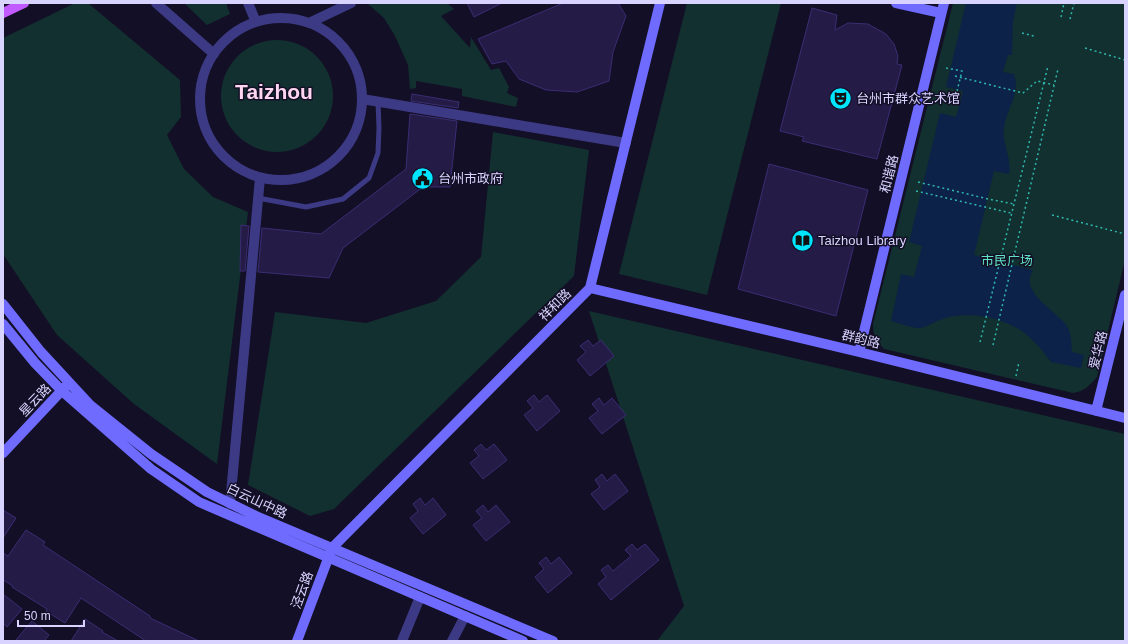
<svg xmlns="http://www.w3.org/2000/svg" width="1128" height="644" font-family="Helvetica,'Noto Sans SC',sans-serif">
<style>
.green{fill:#12302f}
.water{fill:#0c2248}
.building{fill:#241b47;stroke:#3b2d73}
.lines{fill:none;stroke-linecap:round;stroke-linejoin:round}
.path{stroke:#2fb8b0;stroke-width:1.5;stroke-dasharray:2 3;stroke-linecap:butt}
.lane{stroke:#3d3a85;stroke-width:5}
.street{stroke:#3d3a85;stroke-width:10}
.secondary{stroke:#6f6bff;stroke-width:10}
.primary{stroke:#c25bff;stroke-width:10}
.labels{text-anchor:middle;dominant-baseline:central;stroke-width:3;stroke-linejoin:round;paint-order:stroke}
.poi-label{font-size:13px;fill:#d9d4ff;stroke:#130f26;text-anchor:start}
.street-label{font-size:13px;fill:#d9d4ff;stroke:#130f26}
.park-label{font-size:13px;fill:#5fe0c0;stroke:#130f26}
.town-label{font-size:21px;font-weight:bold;fill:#ffd6f0;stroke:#130f26}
</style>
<rect width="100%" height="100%" fill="#130f26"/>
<!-- green -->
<path class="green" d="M75,3H88L180,80L181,117L167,135L184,169L213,197L248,212L217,464L134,404L57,335L3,254V38Z
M184,3H226L230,14L207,25Z
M370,3H447L454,9L441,16L470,48L471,37L491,70L499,68L509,87L507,93L518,98L516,107L462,96V89L416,81V88L410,89L408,65L395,36L384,18L368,4Z
M687,3H781L707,295L619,274Z
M953,3H1125V260L1097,377C1090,385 1084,392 1073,393L884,349C876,341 873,336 873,324Z
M221 96a56 56 0 1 1 112 0a56 56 0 1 1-112 0Z
M493,132L589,150L574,276L334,509L310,516L248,485L275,312L366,323L436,301L481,257Z
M589,311L1125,434V641H657L684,606Z"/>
<!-- water -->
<path class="water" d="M966,3H1017L1013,21L1012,55H1008L1003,72L1014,74C1021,93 1006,110 1004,128C1002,144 1012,158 1009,174L994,171L974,255L1033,270C1018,294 1059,311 1068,328C1072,335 1071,344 1072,352L1084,355L1081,368L1051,362C1043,351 1034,340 1023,332C1003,318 974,312 950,317C939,319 929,326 921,328C915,329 898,323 891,321L901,274L914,277L922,246L909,242L940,113L956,117L963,91L946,87Z"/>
<!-- building -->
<path class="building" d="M467,3H502L474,17Z
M563,3H618L626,16L613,52L609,81L577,92L546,90L519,79L506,61L492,64L478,39Z
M812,8L837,15L835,30L848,23L868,24L886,34L894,44L898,56L897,64L902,65L877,159L802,141L804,137L780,131Z
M412,94L459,102L458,108L411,101Z
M410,114L457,121L450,187H423L343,248L329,278L258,272L262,228L321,234L406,169Z
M769,164L868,190L836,316L738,289Z
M241,225L249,226L245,271H240Z
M588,340L593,346L601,340L614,356L590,376L577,360L586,352L580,346Z
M534,395L539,402L547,395L560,411L537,431L524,415L533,408L527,401Z
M599,398L604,405L612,398L626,415L602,434L589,418L598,411L592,404Z
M481,444L486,450L494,444L507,460L483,479L470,463L479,456L474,450Z
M602,474L607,481L615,474L628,491L604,510L591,494L600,487L595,480Z
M420,498L425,505L433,498L446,515L423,534L410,518L418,511L413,504Z
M483,505L488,512L496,505L510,522L486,541L473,525L482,518L476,511Z
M3,510L16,518L3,538Z
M26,530L45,542L43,545L150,616V618L199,641H146L81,598L65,623L46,611L47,609L12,587L13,586L3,580V553L8,556Z
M632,544L637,550L645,544L659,560L611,600L598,584L606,577L601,570L608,565L613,571L631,556L625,550Z
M546,557L551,564L559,557L572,573L548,593L535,577L544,569L539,563Z
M3,594L22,609L7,627L3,623Z
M85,619L103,631L102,632L118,641H71Z
M32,621L49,635L44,641H15Z"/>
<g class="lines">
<!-- path -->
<path class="path" d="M1061,17L1064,3
M1070,19L1074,3
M1022,33L1034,36
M1085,48L1125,60
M946,68L962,71L957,91
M955,76L1023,93L1037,81L1054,85
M918,182L988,199L1014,204
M916,191L1011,213
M1052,215L1125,234
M980,342L1048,66
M993,345L1058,69
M1016,376L1019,362"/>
<!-- lane -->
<path class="lane" d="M258,198L306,207L343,199L369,178L378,153L379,128L378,101"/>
<!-- street -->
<path class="street" d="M156,3L214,54
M248,3L256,22
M200 99a81 81 0 1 1 162 0a81 81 0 1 1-162 0Z
M309,23L351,3
M362,99L626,143
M230,504L260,178
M402,641L420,597
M452,641L465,616"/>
<!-- secondary -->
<path class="secondary" d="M896,3L941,13
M590,288L859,352L1125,418
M3,304L41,352L90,405L151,454L207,492L256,516L553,641
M3,324L35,363L62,391L151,469L199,502L523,641
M859,352L944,3
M1096,411L1125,295
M3,453L66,386
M297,641L332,548L590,288L660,3"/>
<!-- primary -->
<path class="primary" d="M3,13L24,3"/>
</g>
<!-- icons -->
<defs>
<symbol id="theatre-disc" viewBox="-11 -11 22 22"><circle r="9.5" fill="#00e5ff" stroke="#130f26"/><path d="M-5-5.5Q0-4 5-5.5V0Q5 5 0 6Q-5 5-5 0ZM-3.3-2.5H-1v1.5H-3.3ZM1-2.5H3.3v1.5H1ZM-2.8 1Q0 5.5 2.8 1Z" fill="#111"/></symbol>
<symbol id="civic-disc" viewBox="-11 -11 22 22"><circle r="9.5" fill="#00e5ff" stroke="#130f26"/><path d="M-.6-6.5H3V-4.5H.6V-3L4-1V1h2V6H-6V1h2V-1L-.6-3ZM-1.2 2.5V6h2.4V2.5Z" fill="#111"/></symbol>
<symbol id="library-disc" viewBox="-11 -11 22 22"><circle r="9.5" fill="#00e5ff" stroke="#130f26"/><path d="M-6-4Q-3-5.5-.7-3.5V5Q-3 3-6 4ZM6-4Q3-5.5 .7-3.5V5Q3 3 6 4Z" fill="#111"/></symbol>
</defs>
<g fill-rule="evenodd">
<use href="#theatre-disc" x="828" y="86" width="25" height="25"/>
<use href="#civic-disc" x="410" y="166" width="25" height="25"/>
<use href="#library-disc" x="790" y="228" width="25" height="25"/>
</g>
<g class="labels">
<!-- poi labels -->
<g class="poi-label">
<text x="856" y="98">台州市群众艺术馆</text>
<text x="438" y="178">台州市政府</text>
<text x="818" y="240">Taizhou Library</text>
</g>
<!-- street labels -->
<g class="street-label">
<text transform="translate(889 174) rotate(-76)">和谐路</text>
<text transform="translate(555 305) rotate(-45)">祥和路</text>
<text transform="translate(861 339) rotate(14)">群韵路</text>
<text transform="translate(1098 350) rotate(-76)">爱华路</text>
<text transform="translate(35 400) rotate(-46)">星云路</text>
<text transform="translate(257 501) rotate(25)">白云山中路</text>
<text transform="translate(302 590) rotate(-70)">泾云路</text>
</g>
<!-- park labels -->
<g class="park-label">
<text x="1007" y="260">市民广场</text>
</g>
<!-- town labels -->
<g class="town-label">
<text x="274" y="91">Taizhou</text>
</g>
</g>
<!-- border -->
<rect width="1128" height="644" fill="none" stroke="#d9d4ff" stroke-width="8"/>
<!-- scale -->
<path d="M18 620v6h66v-6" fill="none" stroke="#d9d4ff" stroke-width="2"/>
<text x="24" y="620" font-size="12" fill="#d9d4ff" stroke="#130f26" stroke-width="3" paint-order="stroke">50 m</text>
</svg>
